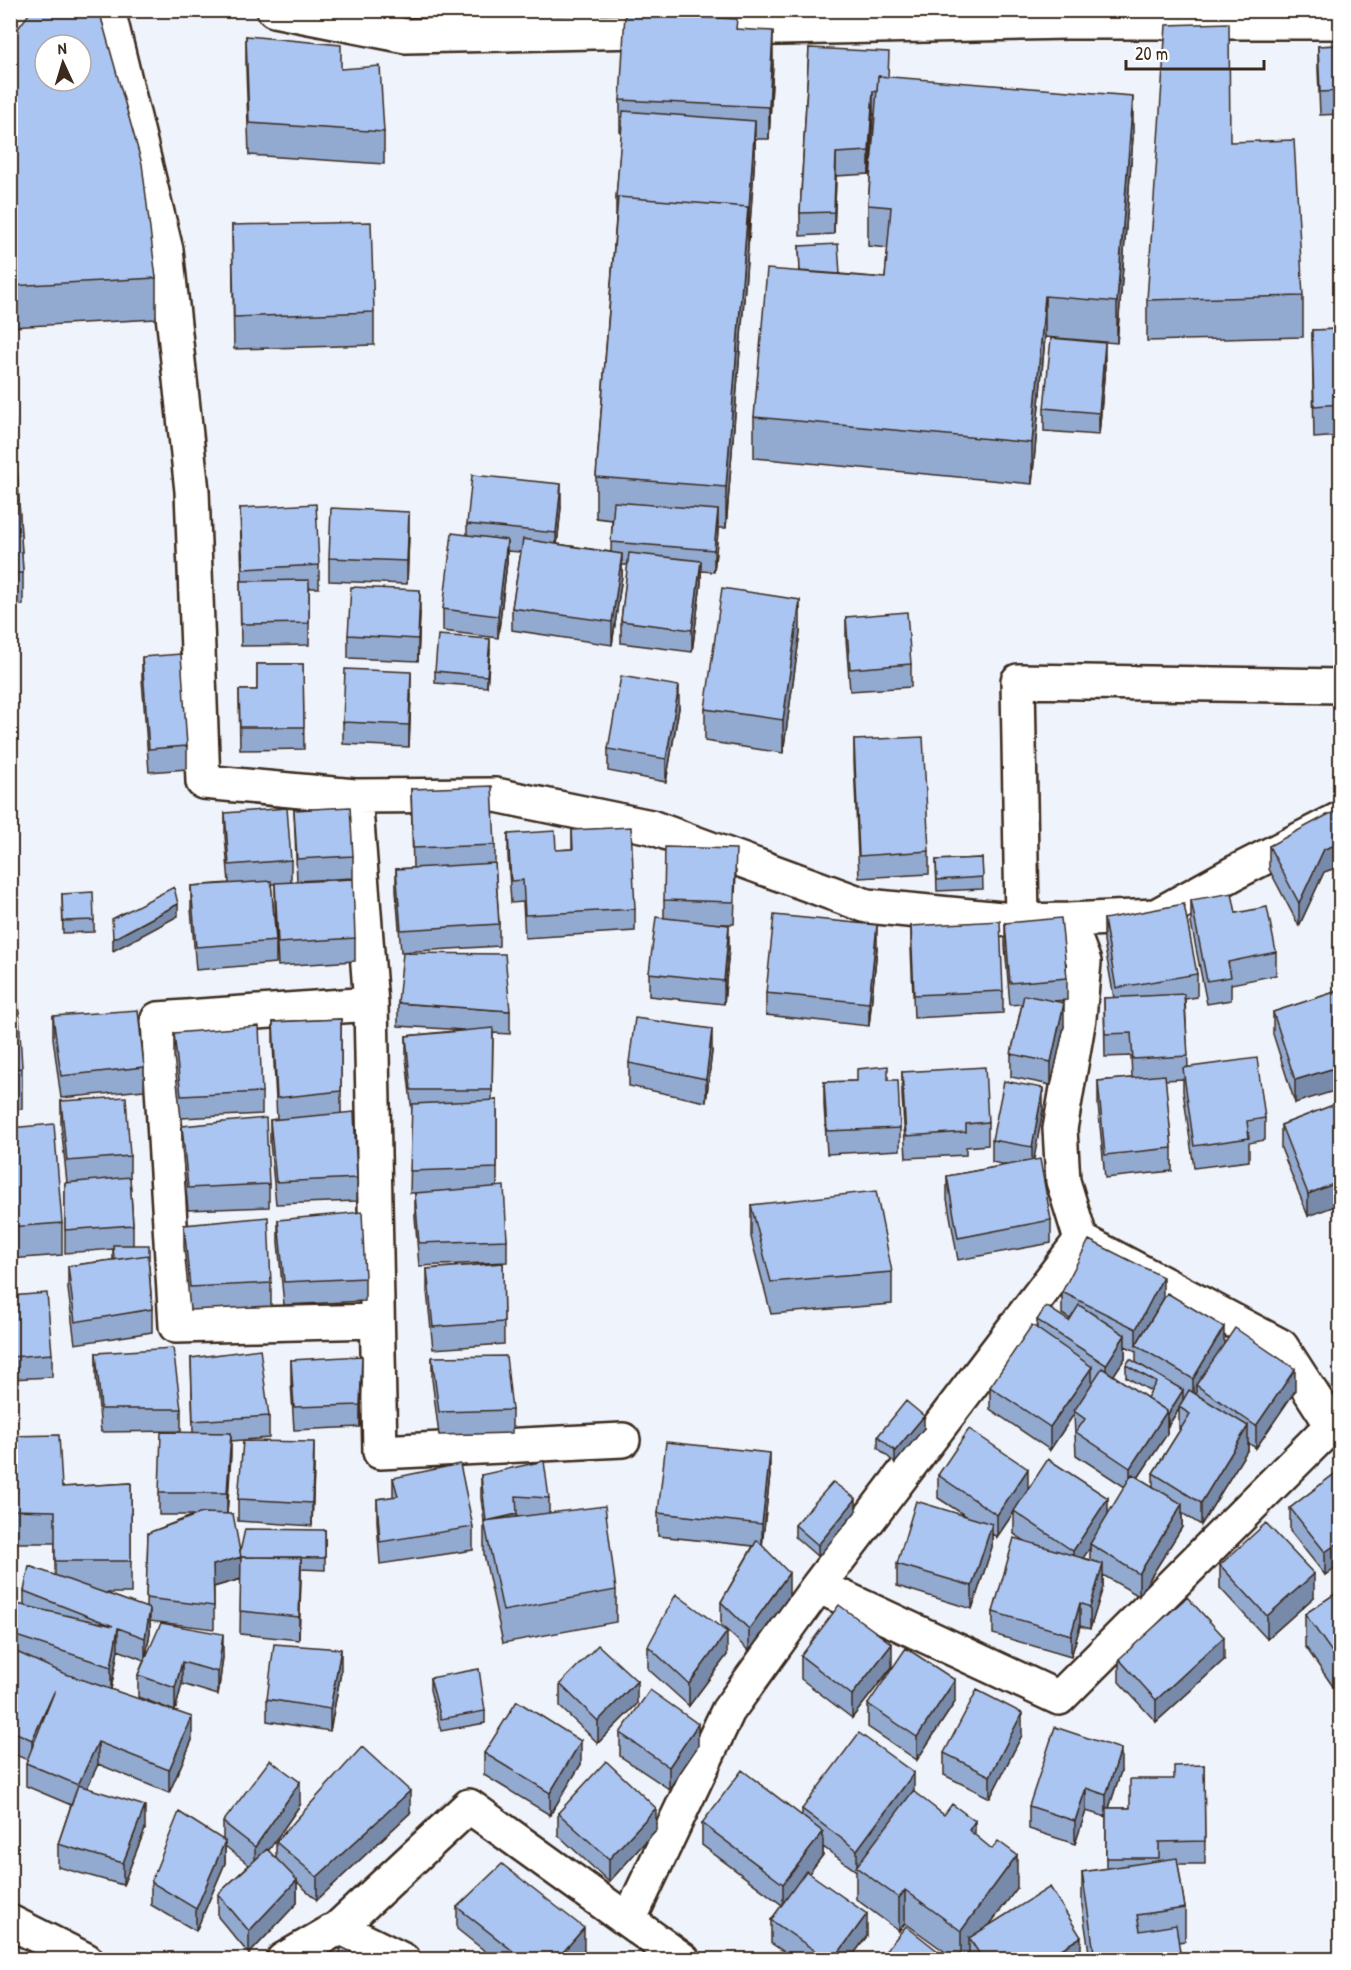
<svg xmlns="http://www.w3.org/2000/svg" width="1351" height="1970" font-family="'Patrick Hand',sans-serif">
<style>
.lines{fill:none;stroke-linecap:round;stroke-linejoin:round}
.minor-casing{stroke:#3b2a1e;stroke-width:38}
.minor{stroke:#fff;stroke-width:33}
.wall{fill:#92a9d0;stroke:#3b2a1e;stroke-width:1.5;fill-rule:evenodd}
.shaded-wall{fill:#778aa9;stroke:#3b2a1e;stroke-width:1.5}
.building{fill:#aac5f2;stroke:#3b2a1e;stroke-width:1.5;fill-rule:evenodd}
</style>
<rect width="100%" height="100%" fill="#eef3fc"/>
<filter id="ink" filterUnits="userSpaceOnUse"><feTurbulence type="fractalNoise" baseFrequency=".0167" numOctaves="2"/><feDisplacementMap in="SourceGraphic" scale="12" xChannelSelector="R" yChannelSelector="G"/><feConvolveMatrix kernelMatrix="1 2 1 2 8 2 1 2 1" color-interpolation-filters="sRGB"/></filter>
<g filter="url(#ink)">
<g class="lines">
<defs>
<path id="minor" d="M108,10L166,250L192,491L203,782L355,796L496,795L651,827L867,906L1022,921L1068,920L1156,916L1234,873L1340,819
M274,10L406,36L1067,22H1340
M355,796L371,1004L380,1452L623,1440
M1068,920L1084,962L1079,1018L1060,1129L1063,1181L1081,1240L1281,1346L1332,1425L1340,1434
M1022,921L1018,681L1340,686
M371,1004L158,1019L176,1326L377,1321
M818,1586L1059,1698L1332,1425
M629,1920L728,1711L818,1586L1081,1240
M10,1922L86,1960
M338,1928L403,1960
M283,1960L338,1928L469,1806L683,1960"/>
</defs>
<!-- minor casing -->
<use href="#minor" class="minor-casing"/>
<!-- minor -->
<use href="#minor" class="minor"/>
</g>
<!-- wall -->
<path class="wall" d="M1266,10H1300L1267,12Z
M102,21L156,278V319L10,327V39Z
M737,29L773,64L769,139H755V154L748,248L726,528H718L714,572L701,571V583L692,652L621,643V621L628,565H622V576L612,645L512,630V608L521,552L507,551V562L498,638L443,631V609L467,535V524L561,507L557,544L611,552L612,520L596,518V477L616,219V198L622,132H620V100Z
M246,36L341,69L384,132V164L249,155L246,68Z
M1341,45V114L1320,115L1318,69V46Z
M809,48L889,77L1133,137L1117,343L1045,337L1032,484L754,458V417L800,271L799,246L840,274L885,278L888,248L868,246V205L875,114H873L869,174L836,176L834,234L800,236V213Z
M1230,142L1303,296V337L1147,341V300Z
M232,225L374,312V345L234,349Z
M1341,329V436L1314,438L1312,330Z
M10,342L23,573V605L10,606Z
M1105,366L1099,435L1044,431V408Z
M240,508L319,565V588H309V645L241,646L240,581H242Z
M409,534L407,584L329,581V558Z
M420,613L418,661L348,658V635Z
M846,617L911,664V687L850,691L846,639Z
M800,632L783,753L705,741V709Z
M490,650L487,687L435,683V671Z
M142,657L187,746V769L149,772L142,679Z
M257,664H303L304,749L240,750L239,690H257Z
M411,695L409,747L343,744V722Z
M679,708L666,782L608,771V749Z
M854,740L929,851V874L859,878L854,762Z
M411,789L495,845V863L499,924V946L401,952L396,891V869L413,868Z
M294,810L353,856V878L297,881Z
M1341,811V866L1324,872L1299,926L1269,869V846Z
M225,813L291,860V882L355,938V961L278,966L275,905V884H271L276,941V963L196,970L191,909V886L229,883L225,836Z
M572,830L635,909V931L525,938L523,902L511,903L508,856V834L556,850L572,849Z
M982,858L983,889L937,891L936,860Z
M736,871L734,924H717L729,948L724,1004L649,996V973L664,918V900Z
M62,894L94,920V932L63,933Z
M1191,900L1236,913L1276,952V975L1231,984V1000L1207,1004L1191,923Z
M1104,919L1197,974V997L1185,999L1188,1068L1265,1118V1140L1249,1143V1161L1194,1168L1183,1091V1079L1165,1080L1172,1148V1171L1105,1178L1098,1104V1081L1132,1078L1131,1056L1105,1057L1104,998H1114L1104,942Z
M1005,923L1067,978V1000L1054,1001L1064,1026L1051,1085L1011,1077V1054L1022,1004L1010,1005L1005,946Z
M1341,925V965L1335,949V927Z
M911,926L1003,991V1013L914,1018L911,948Z
M877,948L869,1026L766,1015V993Z
M1341,990L1295,1103L1273,1034V1012Z
M10,992L22,1068V1109L10,1110Z
M398,1003L510,1011V1034L493,1033L492,1100H497V1186L507,1240V1262L419,1266L415,1216V1193H420H410L412,1112L406,1058V1036L464,1030L398,1026Z
M53,1016L144,1067V1090L61,1098L53,1038Z
M341,1019V1113L357,1178V1201L276,1204L270,1142V1120L277,1119L273,1044V1022Z
M174,1033L262,1092V1114L181,1118L174,1056Z
M712,1051L706,1102L629,1086V1063Z
M902,1072L988,1122V1145L966,1147V1155L906,1158L902,1095Z
M888,1080L900,1128V1150L827,1154L824,1105V1082Z
M61,1101L130,1156V1178L133,1225V1245L149,1266L152,1309V1332L75,1344L68,1289V1266L113,1260V1249L65,1253V1183H67L61,1124Z
M1341,1102L1308,1216L1281,1148V1125Z
M1043,1110L1033,1160L1051,1220V1243L958,1260L947,1199V1176L1006,1165L992,1162V1140Z
M182,1126L269,1184V1207L188,1210L182,1148Z
M10,1128L62,1223V1255L10,1259Z
M751,1205L892,1272V1304L771,1314L751,1237Z
M278,1220L365,1278V1301L284,1305L278,1242Z
M184,1225L271,1283V1306L190,1310L184,1247Z
M503,1263L504,1344L433,1349L427,1291V1269Z
M1062,1292L1163,1300L1224,1343L1295,1391L1256,1448L1248,1443V1449L1201,1525L1182,1513V1527L1139,1596L1103,1575V1587L1090,1629L1080,1626L1071,1657L993,1634V1612L1025,1541L1014,1534V1512L997,1537L992,1534V1547L972,1609L897,1586V1564L966,1516L938,1498V1475L1028,1490L1108,1515L1125,1487L1076,1455L1074,1414L1050,1450L990,1409V1387L1037,1329V1320L1069,1321L1070,1319L1062,1314ZM1125,1346L1136,1351V1362L1126,1365V1377L1151,1391L1147,1398L1113,1376L1125,1358ZM1179,1409V1429L1180,1430L1153,1473V1487L1138,1478L1167,1434V1425L1168,1426ZM1090,1548V1560L1083,1558L1086,1553Z
M10,1296L52,1354V1377L10,1379Z
M96,1353L181,1409V1431L101,1432L96,1376Z
M432,1357L512,1410V1433L439,1435L432,1379Z
M191,1358L269,1416V1438L231,1441L227,1514L240,1552L325,1530V1570L301,1569L299,1640L240,1634L241,1579L214,1587V1629L150,1621V1632L146,1657H223L218,1695L182,1684L175,1711L138,1697V1675L144,1660L118,1650L111,1689L192,1740L169,1793L98,1764L87,1788L145,1829L123,1885L58,1867V1844L71,1805L26,1786V1763L28,1760L11,1753V1774L10,1776V1601L17,1604L24,1606V1591L55,1576V1543H10V1436L62,1487L131,1483V1593H105L146,1608L148,1533L194,1515H159V1493L193,1432Z
M291,1360L362,1379L360,1427L294,1430L291,1382Z
M924,1428L895,1463L878,1448V1436Z
M314,1465L312,1526L238,1521V1499Z
M1341,1469V1563L1325,1575L1290,1531V1508Z
M481,1475L549,1498V1513L616,1590V1622L503,1643L484,1554V1521L481,1498Z
M770,1475L762,1545L789,1596L749,1651L721,1625V1602L753,1546L658,1536V1513Z
M393,1478L473,1527V1550L380,1564L377,1521V1499L393,1497Z
M856,1511L818,1557L795,1537V1525Z
M1220,1565L1314,1597L1267,1639L1220,1588Z
M1341,1590V1698L1305,1646V1614Z
M648,1646L727,1655L689,1706L648,1669Z
M801,1656L892,1667L852,1718L801,1679Z
M1119,1659L1224,1660L1156,1722L1119,1682Z
M341,1672L330,1731L267,1721V1699Z
M430,1678L485,1711V1723L441,1731L430,1690Z
M560,1684L637,1704L598,1743L560,1707Z
M955,1702L917,1760L868,1727V1704Z
M620,1733L698,1746L669,1789L620,1756Z
M1022,1735L990,1798L944,1775V1753Z
M484,1753L581,1764L550,1815L484,1775Z
M1204,1765L1205,1864H1178L1185,1908V1941L1178,1942L1181,1959H1090L1082,1905V1872L1106,1869V1816V1817L1086,1811L1075,1844L1029,1829V1806L1121,1771L1109,1808H1130L1174,1779Z
M914,1793L944,1815L975,1836L1017,1888L989,1925L1081,1959H969V1952L964,1959H955L905,1923L899,1931L856,1899V1871L823,1847V1855L809,1873L867,1936L850,1959H795L771,1943V1920L782,1905L702,1845V1823L802,1816V1809Z
M300,1805L268,1851L276,1859V1842L410,1813L317,1900L297,1882V1903L249,1954L218,1917V1894L249,1865L225,1846V1863L196,1931L151,1905V1882L223,1840V1822Z
M558,1813L656,1830L609,1882L558,1835Z
M457,1907L584,1950L576,1959H495L457,1929Z"/>
<!-- shaded-wall -->
<path class="shaded-wall" d="M773,31V64L769,139V107Z
M873,91V114L869,174V151Z
M1133,96V137L1117,343V302Z
M755,121V154L749,241V208Z
M836,153V176L834,234V212Z
M748,207V248L726,528V487Z
M1045,296V337L1032,484V443Z
M1105,343V366L1099,435V413Z
M561,484V507L556,556V533Z
M718,510V533L714,572V550Z
M409,512V534L407,584V561Z
M507,540V562L498,638V616Z
M622,554V576L612,645V622Z
M701,561V583L692,652V630Z
M420,590V613L418,661V639Z
M800,600V632L783,753V720Z
M490,639V650L487,687V676Z
M411,672V695L409,747V725Z
M679,686V708L666,782V759Z
M1341,843V866L1324,872L1299,926V903L1324,849Z
M178,904V916L113,951V939Z
M729,925V948L724,1004V981Z
M877,925V948L869,1026V1003Z
M1064,1003V1026L1051,1085V1062Z
M712,1029V1051L706,1102V1079Z
M1341,1066V1089L1295,1103V1080Z
M1043,1088V1110L1032,1170V1147Z
M1341,1181V1204L1308,1216V1194Z
M1163,1277V1300L1136,1345V1329Z
M1224,1327V1349L1196,1385V1397L1193,1401V1379Z
M1125,1335V1358L1106,1387V1365Z
M362,1356V1379L360,1427V1405Z
M1092,1367V1389L1074,1411V1414L1050,1450V1427Z
M1295,1369V1391L1256,1448V1426Z
M1183,1390V1401L1179,1407V1409L1168,1426V1414Z
M1167,1411V1434L1130,1490V1468Z
M924,1416V1428L895,1463V1451Z
M1248,1426V1449L1201,1525V1503Z
M231,1433V1456L227,1516V1493Z
M314,1442V1465L312,1526V1503Z
M770,1453V1475L762,1547V1524Z
M1028,1469V1491L997,1537V1515Z
M1108,1498V1521L1090,1544V1548L1073,1573V1551Z
M856,1499V1511L818,1557V1545Z
M1182,1504V1527L1139,1596V1574Z
M517,1514V1537L486,1521Z
M992,1524V1547L972,1609V1586Z
M1341,1541V1563L1325,1575V1552Z
M241,1557V1579L213,1587V1565Z
M301,1557V1580L299,1640V1617Z
M1103,1564V1587L1090,1629V1607Z
M11,1573V1595L10,1597V1574Z
M789,1573V1596L749,1651V1629Z
M1314,1574V1597L1267,1639V1616Z
M1080,1603V1626L1071,1657V1635Z
M150,1609V1632L145,1661V1638Z
M118,1628V1650L111,1689V1667Z
M727,1632V1655L689,1706V1684Z
M223,1634V1657L218,1695V1672Z
M1224,1637V1660L1156,1722V1700Z
M892,1644V1667L852,1718V1695Z
M341,1649V1672L330,1731V1709Z
M182,1662V1684L175,1711V1688Z
M955,1680V1702L917,1760V1737Z
M637,1681V1704L598,1743V1721Z
M55,1690L32,1762V1740Z
M1022,1713V1735L990,1798V1776Z
M192,1717V1740L169,1793V1770Z
M698,1724V1746L669,1789V1767Z
M581,1741V1764L550,1815V1793Z
M98,1742V1764L78,1808V1785Z
M1121,1749V1771L1106,1817V1795Z
M11,1751V1774L10,1776V1753Z
M914,1773V1796L857,1868V1850Z
M300,1782V1805L255,1870V1847Z
M1086,1788V1811L1075,1844V1821Z
M410,1791V1813L317,1900V1877Z
M145,1806V1829L123,1885V1863Z
M656,1808V1830L609,1882V1859Z
M975,1821V1854L969,1830Z
M823,1832V1855L783,1907V1884Z
M225,1841V1863L196,1931V1909Z
M1017,1855V1888L974,1946L969,1938V1952L964,1959H961V1931Z
M297,1880V1903L249,1954V1931Z
M905,1890V1923L899,1931V1898Z
M867,1914V1936L850,1959H834Z
M584,1928V1950L576,1959H557Z
M1081,1937V1959H1045Z"/>
<!-- building -->
<path class="building" d="M32,10H100L102,21L142,164L156,278L10,286V39ZM45,45H81V81H45Z
M625,13L737,19L736,29L773,31L769,107L620,100Z
M1229,23L1230,142L1294,140L1303,296L1147,300L1166,25Z
M246,36L341,45V69L380,66L384,132L249,123Z
M1341,45V91L1320,92L1318,46Z
M809,48L889,52L888,77L878,76L877,92L873,91L869,151L836,153L834,212L800,213Z
M878,76L1133,96L1117,302L1045,296L1032,443L754,417L767,269L885,278L891,207L868,205Z
M623,111L755,121L749,208L748,207L618,197V198H616Z
M618,197L748,207L726,487L596,477Z
M371,222L374,312L234,317L232,225Z
M838,244L840,274L800,271L799,246Z
M1341,329V404L1314,406L1312,330Z
M1051,338L1105,343L1099,413L1044,408Z
M10,342L23,573H10Z
M472,475L561,484L556,533L467,524Z
M614,502L718,510L714,550L611,542Z
M316,504L319,565L243,569L240,508Z
M331,508L409,512L407,561L329,558Z
M452,533L507,540L498,616L443,609Z
M523,539L622,554L612,622L512,608Z
M629,553L701,561L692,630L621,621Z
M309,580V623L241,624L240,581Z
M351,587L420,590L418,639L348,635Z
M722,588L800,600L783,720L705,709Z
M907,612L911,664L850,669L846,617Z
M438,635L490,639L487,676L435,671Z
M181,654L187,746L149,749L142,657Z
M257,664H303L304,727H240L239,690H257Z
M345,669L411,672L409,725L343,722Z
M621,676L679,686L666,759L608,749Z
M923,737L929,851L859,856L854,740Z
M492,786L495,845L413,848L411,789Z
M350,807L353,856L297,859L294,810Z
M287,808L291,860L229,865L225,813Z
M1341,811V843L1324,849L1299,903L1269,846L1329,814Z
M631,827L635,909L525,915L523,880L511,881L508,834L555,831L556,850L573,849L572,830Z
M665,847L736,849L734,902L664,900Z
M982,858L983,877L937,880L936,860Z
M495,863L499,924L401,930L396,869Z
M353,879L355,938L278,943L275,883Z
M271,881L276,941L196,947L191,886Z
M174,887L178,904L113,939L112,919Z
M93,892L94,920L63,921L62,894Z
M1232,893L1236,913L1267,907L1276,952L1228,962L1231,977L1207,981L1191,900Z
M1184,904L1197,974L1116,988L1104,919Z
M774,915L877,925L869,1003L766,993Z
M656,917L729,925L724,981L649,973Z
M1061,918L1067,978L1010,983L1005,923Z
M1000,921L1003,991L914,995L911,926Z
M1341,925V942L1335,927Z
M403,953L505,954L510,1011L398,1003Z
M1341,990V1066L1295,1080L1273,1012Z
M10,992L18,995L22,1068L10,1069Z
M1184,994L1188,1056L1133,1059L1131,1033L1105,1034L1104,998Z
M1024,995L1064,1003L1051,1062L1011,1054Z
M138,1010L144,1067L61,1076L53,1016Z
M635,1018L712,1029L706,1079L629,1063Z
M341,1019V1091L277,1098L273,1022Z
M259,1026L262,1092L181,1096L174,1033Z
M493,1028L492,1090H411L406,1036Z
M1257,1058L1265,1118L1247,1121L1249,1138L1194,1146L1183,1068Z
M888,1066V1080H898L900,1128L827,1131L824,1082L857,1081V1069Z
M985,1067L988,1122L966,1124V1132L906,1136L902,1072Z
M1165,1075L1172,1148L1105,1155L1098,1081Z
M1004,1081L1043,1088L1032,1147L992,1140Z
M126,1097L130,1156L67,1161L61,1101Z
M497,1100V1168L410,1171L412,1104Z
M1341,1102V1181L1308,1194L1281,1125Z
M354,1112L357,1178L276,1182L270,1120Z
M266,1118L269,1184L188,1188L182,1126Z
M54,1124L62,1223L10,1227V1128Z
M1040,1159L1051,1220L958,1238L947,1176Z
M130,1177L133,1225L65,1230V1183Z
M504,1186L507,1240L419,1243L415,1193Z
M876,1191L892,1272L771,1282L751,1205Z
M362,1212L365,1278L284,1282L278,1220Z
M268,1217L271,1283L190,1287L184,1225Z
M1089,1240L1163,1277L1136,1329L1062,1292Z
M113,1245H149V1260L148,1255L114,1260Z
M148,1255L152,1309L75,1322L68,1266Z
M503,1263L504,1322L433,1327L427,1269Z
M47,1293L52,1354L10,1357V1296Z
M1167,1293L1224,1327L1193,1379L1136,1345Z
M1079,1305L1125,1335L1106,1365L1037,1320L1046,1306L1069,1321Z
M1032,1325L1092,1367L1050,1427L990,1387Z
M1235,1328L1295,1369L1256,1426L1196,1385Z
M173,1348L181,1409H101L96,1353Z
M260,1349L269,1416L193,1421L191,1358Z
M362,1356L360,1405L294,1407L291,1360Z
M506,1356L512,1410L439,1412L432,1357Z
M1130,1359L1183,1390L1168,1414H1167V1411L1147,1398L1156,1382L1126,1365Z
M1102,1368L1167,1411L1130,1468L1076,1432L1085,1419L1074,1411Z
M1189,1390L1248,1426L1201,1503L1153,1473L1190,1414L1179,1407Z
M906,1401L924,1416L895,1451L878,1436Z
M969,1429L1028,1469L997,1515L938,1475Z
M161,1432L231,1433L227,1493H159Z
M59,1435L62,1487L131,1483V1561H55V1511L10,1510V1436Z
M243,1441L314,1442L312,1503L238,1499Z
M666,1442L770,1453L762,1524L658,1513Z
M1048,1459L1108,1498L1073,1551L1014,1511Z
M544,1461L549,1498L516,1496L517,1514L486,1521L481,1475Z
M460,1464L473,1527L380,1542L377,1499L398,1496L393,1478Z
M1341,1469V1541L1325,1552L1290,1508Z
M1132,1474L1182,1504L1139,1574L1090,1544Z
M833,1482L856,1499L818,1545L795,1525Z
M916,1501L992,1524L972,1586L897,1564Z
M605,1506L616,1590L503,1611L484,1521Z
M202,1513L233,1514L241,1557L213,1565L214,1606L146,1598L148,1533Z
M1266,1523L1314,1574L1267,1616L1220,1565Z
M245,1529L325,1530V1558L240,1557H241L240,1552Z
M1014,1538L1103,1564L1090,1607L1080,1603L1071,1635L993,1612Z
M757,1540L789,1573L749,1629L721,1602Z
M241,1557H301L299,1617L240,1611Z
M29,1566L150,1609L145,1638L118,1628L111,1667L10,1634V1601L17,1604L113,1626L24,1591Z
M1341,1590V1665L1305,1614Z
M676,1594L727,1632L689,1684L648,1646Z
M1187,1597L1224,1637L1156,1700L1119,1659Z
M839,1605L892,1644L852,1695L801,1656Z
M161,1623L223,1634L218,1672L182,1662L175,1688L138,1675Z
M274,1644L341,1649L330,1709L267,1699Z
M598,1645L637,1681L598,1721L560,1684Z
M906,1648L955,1680L917,1737L868,1704Z
M10,1649L63,1673L192,1717L169,1770L98,1742L78,1785L26,1763L55,1690L32,1740L10,1730Z
M479,1669L485,1711L441,1719L430,1678Z
M650,1690L698,1724L669,1767L620,1733Z
M977,1690L1022,1713L990,1776L944,1753Z
M517,1701L581,1741L550,1793L484,1753Z
M1055,1727L1121,1749L1106,1795L1086,1788L1075,1821L1029,1806Z
M859,1733L914,1773L857,1850L802,1809Z
M362,1747L410,1791L317,1877L276,1842Z
M270,1760L300,1782L255,1847L223,1822Z
M606,1761L656,1808L609,1859L558,1813Z
M1204,1765L1205,1841L1159,1842V1858H1106V1808H1130V1779H1174V1766Z
M742,1770L823,1832L783,1884L702,1823Z
M78,1785L145,1806L123,1863L58,1844Z
M913,1791L944,1815L952,1804L975,1821L969,1830L992,1849L998,1841L1017,1855L961,1931L905,1890L899,1898L856,1867Z
M179,1812L225,1841L196,1909L151,1882Z
M267,1849L297,1880L249,1931L218,1894Z
M1177,1858L1185,1908L1137,1915L1140,1931L1176,1925L1181,1959H1095L1082,1872Z
M502,1864L584,1928L557,1959H523L457,1907Z
M806,1871L867,1914L834,1959H827L771,1920Z
M1050,1887L1081,1937L1045,1959H983L969,1938Z
M906,1926L948,1959H879Z
M341,1947L366,1959H339Z
M37,1956L54,1959H37Z"/>
</g>
<!-- margin -->
<rect width="1351" height="1970" fill="none" stroke="#fff" stroke-width="36"/>
<rect x="18" y="18" width="1315" height="1934" fill="none" stroke="#3b2a1e" stroke-width="2" filter="url(#ink)"/>
<!-- north arrow -->
<g transform="translate(63 63) rotate(356)"><circle r="28" fill="#ffffff" stroke="#b1aaa5" stroke-width="1.5"/>
<path d="M0-4.5L10 22L0 15L-10 22Z" fill="#3b2a1e"/>
<text y="-9" font-size="16" font-weight="bold" text-anchor="middle" fill="#3b2a1e">N</text>
</g>
<!-- scale -->
<path d="M1126 60v9h138v-9" fill="none" stroke="#3b2a1e" stroke-width="3"/>
<text x="1135" y="60" font-size="18" fill="#3b2a1e" stroke="#ffffff" stroke-width="4.5" paint-order="stroke">20 m</text>
</svg>
